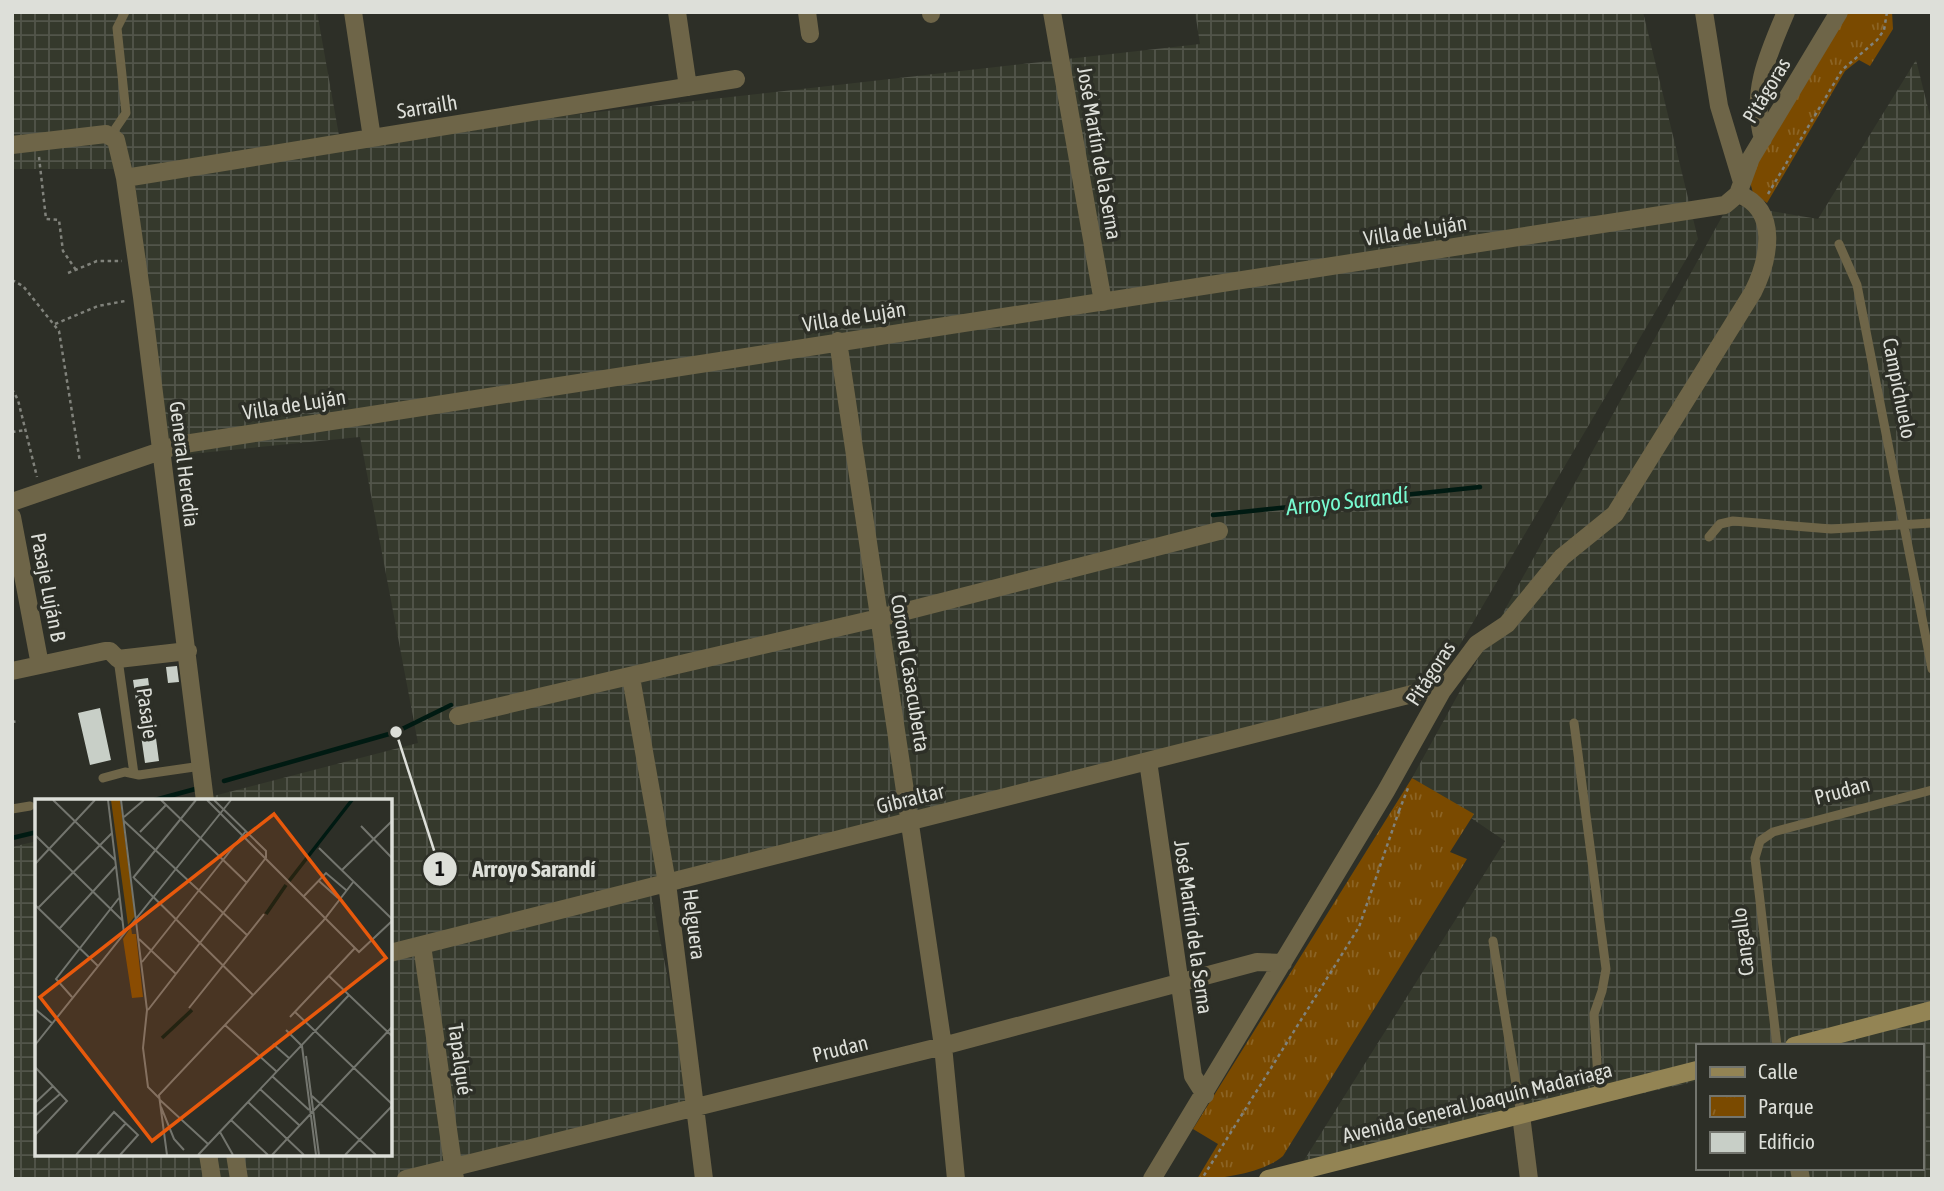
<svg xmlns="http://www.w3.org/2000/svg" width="1944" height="1191" font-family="'Asap Condensed',sans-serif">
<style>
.industrial{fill:url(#industrial-grid)}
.park{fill:url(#park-tufts)}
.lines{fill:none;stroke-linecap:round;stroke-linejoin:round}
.stream{stroke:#001a12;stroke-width:4.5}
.building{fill:#c8cfc7}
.path{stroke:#80827b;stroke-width:2.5;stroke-dasharray:3.5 3.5;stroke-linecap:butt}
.service{stroke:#6e6548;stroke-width:9}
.minor{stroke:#6e6548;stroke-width:18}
.secondary{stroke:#938454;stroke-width:18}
.labels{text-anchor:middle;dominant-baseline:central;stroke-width:7;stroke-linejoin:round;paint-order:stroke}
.street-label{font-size:21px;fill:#dddfd9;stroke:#2d2f27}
.water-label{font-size:23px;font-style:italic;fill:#77fad0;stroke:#2d2f27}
.inset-river{fill:none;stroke:#001a12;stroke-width:3.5}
.inset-road{fill:none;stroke:#73756e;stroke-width:2}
.view{fill:#e8590c;fill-opacity:0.15;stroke:#e8590c;stroke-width:3.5}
.inset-edge{fill:none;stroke:#dddfd9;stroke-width:3.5}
.leader{fill:none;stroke:#dddfd9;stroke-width:2.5}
.callout-dot{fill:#dddfd9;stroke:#2d2f27;stroke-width:2.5}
.mark-label{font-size:21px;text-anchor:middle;font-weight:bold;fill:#111}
.callout-label{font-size:23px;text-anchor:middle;font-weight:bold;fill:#dddfd9;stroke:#2d2f27;stroke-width:7;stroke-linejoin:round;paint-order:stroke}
</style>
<defs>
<pattern id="industrial-grid" width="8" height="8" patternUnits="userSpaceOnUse" patternTransform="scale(1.75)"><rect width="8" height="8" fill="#35392c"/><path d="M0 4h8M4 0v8" fill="none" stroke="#52554a"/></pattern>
<pattern id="park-tufts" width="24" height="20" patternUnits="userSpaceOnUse" patternTransform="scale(1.75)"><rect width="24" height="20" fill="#7a4a00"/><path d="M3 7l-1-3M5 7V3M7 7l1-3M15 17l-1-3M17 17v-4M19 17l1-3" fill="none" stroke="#8c6425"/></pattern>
</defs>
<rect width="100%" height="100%" fill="#2d2f27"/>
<!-- industrial -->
<path class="industrial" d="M12,12H317L340,141L1200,44L1195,12H1643L1698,239L1428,699L650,889L693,1104L393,1179H12V847L37,841V1154H390V801H194L418,743L360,437L170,456L133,169H12Z
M1916,60L1932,124V1179H1729V1168H1921V1046H1697V1081L1296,1173L1505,841L1412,778L1729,204L1818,219Z"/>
<!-- park -->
<path class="park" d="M1846,12H1892L1893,29L1870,66L1859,60L1845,71L1767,203L1753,193L1749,178Z
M1412,778L1474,814L1450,852L1467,859L1283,1156C1263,1173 1223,1179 1197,1179L1218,1144L1193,1129Z"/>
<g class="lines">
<!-- stream -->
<path class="stream" d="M1213,515L1480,487
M224,781L396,732L451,705
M151,801L199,788
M12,838L37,832"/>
</g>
<!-- building -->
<path class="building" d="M177,666L179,682L168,683L166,667Z
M148,678L159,761L145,763L133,680Z
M100,708L111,760L90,765L78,713Z"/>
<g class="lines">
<!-- path -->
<path class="path" d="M39,157L46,219L59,220L63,251L76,270
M1768,194L1842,70L1877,40L1884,30L1887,12
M68,273L97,261H122
M12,280L23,286L59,331L80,462
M55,324L98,306L125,301
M12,389L18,400L37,477
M12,432L25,430
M12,722L19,721
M1399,811L1408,788
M1198,1179L1203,1177L1359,927L1399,811L1397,807"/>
<!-- service -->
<path class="service" d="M111,135L126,113L117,28L125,12
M1839,244L1857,285L1932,669
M1709,537L1720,524L1733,521L1831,529L1932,523
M118,659L134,774
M1574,723L1606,969L1602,991L1594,1014L1599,1095
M103,778L125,772L139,775L201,766
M12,809L30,806
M1493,941L1521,1115
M1777,1046L1755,858L1760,841L1773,832L1932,790"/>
<!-- minor -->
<path class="minor" d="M353,12L372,138
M677,12L688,87
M807,12L810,34
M931,12V14
M1052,12L1103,302
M1704,12L1719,106L1741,179
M1763,139C1750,93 1768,54 1786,12
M12,145L106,134L116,140L125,178L142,297L205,801
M125,178L736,79
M838,341L943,1046L956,1179
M12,502L178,445L1725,205L1738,194L1751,158L1839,12
M12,517L40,665
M12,671L105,651H110L118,659L188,651
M631,677L667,883L704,1179
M458,716L879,618L1219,531
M1148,761L1193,1076L1205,1095
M422,945L455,1179
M390,953L1424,691H1442
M1521,1115L1529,1179
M208,1154L212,1179
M235,1154L239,1179
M1799,1168L1801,1179
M406,1179L943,1046L1257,962L1283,963
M1152,1179L1386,791L1442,691L1477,644L1507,624L1562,557L1615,514L1753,292C1769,260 1780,209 1738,194"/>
<!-- secondary -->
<path class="secondary" d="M1794,1046L1932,1010
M1268,1179L1697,1070"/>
</g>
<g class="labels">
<!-- street labels -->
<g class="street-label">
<text transform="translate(1766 90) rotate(-59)">Pitágoras</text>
<text transform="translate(427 106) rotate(-9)">Sarrailh</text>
<text transform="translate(1100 153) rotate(80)">José Martín de la Serna</text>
<text transform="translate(1415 230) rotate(-9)">Villa de Luján</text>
<text transform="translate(854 316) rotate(-9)">Villa de Luján</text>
<text transform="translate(1900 388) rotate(79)">Campichuelo</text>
<text transform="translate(294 404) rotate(-9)">Villa de Luján</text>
<text transform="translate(185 464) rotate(83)">General Heredia</text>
<text transform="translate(49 587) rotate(79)">Pasaje Luján B</text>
<text transform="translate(911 673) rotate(81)">Coronel Casacuberta</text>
<text transform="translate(1430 673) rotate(-57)">Pitágoras</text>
<text transform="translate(148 713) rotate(82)">Pasaje</text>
<text transform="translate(1842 790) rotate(-15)">Prudan</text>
<text transform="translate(910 798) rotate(-14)">Gibraltar</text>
<text transform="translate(695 924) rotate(83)">Helguera</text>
<text transform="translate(1194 927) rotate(82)">José Martín de la Serna</text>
<text transform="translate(1742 942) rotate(-97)">Cangallo</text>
<text transform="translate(840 1048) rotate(-14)">Prudan</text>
<text transform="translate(461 1059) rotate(82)">Tapalqué</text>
<text transform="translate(1477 1102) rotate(-14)">Avenida General Joaquín Madariaga</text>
</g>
<!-- water labels -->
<g class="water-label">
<text transform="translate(1347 501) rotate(-6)">Arroyo Sarandí</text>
</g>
</g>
<!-- overview -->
<g transform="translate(35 799)">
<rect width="357" height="357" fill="#2d2f27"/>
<path d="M76,1H85L100,117L93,126ZM96,128L97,135H101L108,198L97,199L88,140Z" fill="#7a4a00"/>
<path class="inset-river" d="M254,82L317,1M231,115L251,86M127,239L157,211"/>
<path class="inset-road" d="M18,1L80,61M73,1L89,134M86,1L112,211L108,249L113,288L124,299M126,1L212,84M172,1L324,153L357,122M179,1L231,52V59M89,18L109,1M89,22L212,136M326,27L357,59M105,33L131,6M0,36L87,121M284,49L357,120M0,65L60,1M307,71L357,22M98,79L161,1M99,79L218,196M284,82L303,99M268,98L291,74L311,91M0,106L63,167M3,109L77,34M25,129L81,67M104,140L141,175M107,163L211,32M294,177L357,237M37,198L21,180L84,99M154,209L229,115M0,210L18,225M113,211L230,60M260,213L357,305M255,218L320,149M190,226L241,272M251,231L267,247L281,356M238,245L254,259M0,246L196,1M271,257L284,356M0,268L32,302L0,336M237,277L274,311M225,290L264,326M277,297L341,356M125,301L173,345M213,303L269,356M0,304L18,287M126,308L139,340L149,351M0,317L25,295M196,321L233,356M185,333L198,356M41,356L79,313L103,336L85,356M62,356L91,324M132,356L124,296L288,122L319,82M163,356L314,196M237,356L357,228M310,356L357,307"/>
<path class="view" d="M239,15L351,159L117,342L5,198Z"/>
<rect width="357" height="357" class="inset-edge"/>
</g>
<!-- callouts -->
<path class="leader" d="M396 732L440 869"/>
<g class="callout-dot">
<circle cx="396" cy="732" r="7"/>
<circle cx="440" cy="869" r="18"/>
</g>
<g class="mark-label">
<text x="440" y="876">1</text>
</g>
<g class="callout-label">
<text x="534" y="877">Arroyo Sarandí</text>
</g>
<!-- border -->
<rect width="1944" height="1191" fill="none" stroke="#dddfd9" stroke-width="28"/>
<!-- legend -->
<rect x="1696" y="1044" width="228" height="126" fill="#2d2f27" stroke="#73756e" stroke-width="2"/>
<rect x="1710" y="1067" width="35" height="10" fill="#938454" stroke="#73756e" stroke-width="2"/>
<text x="1758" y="1079" font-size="21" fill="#dddfd9">Calle</text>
<rect x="1710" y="1096" width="35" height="21" fill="url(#park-tufts)" stroke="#73756e" stroke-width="2"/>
<text x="1758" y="1114" font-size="21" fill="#dddfd9">Parque</text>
<rect x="1710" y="1132" width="35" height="21" fill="#c8cfc7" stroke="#73756e" stroke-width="2"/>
<text x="1758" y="1149" font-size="21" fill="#dddfd9">Edificio</text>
</svg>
